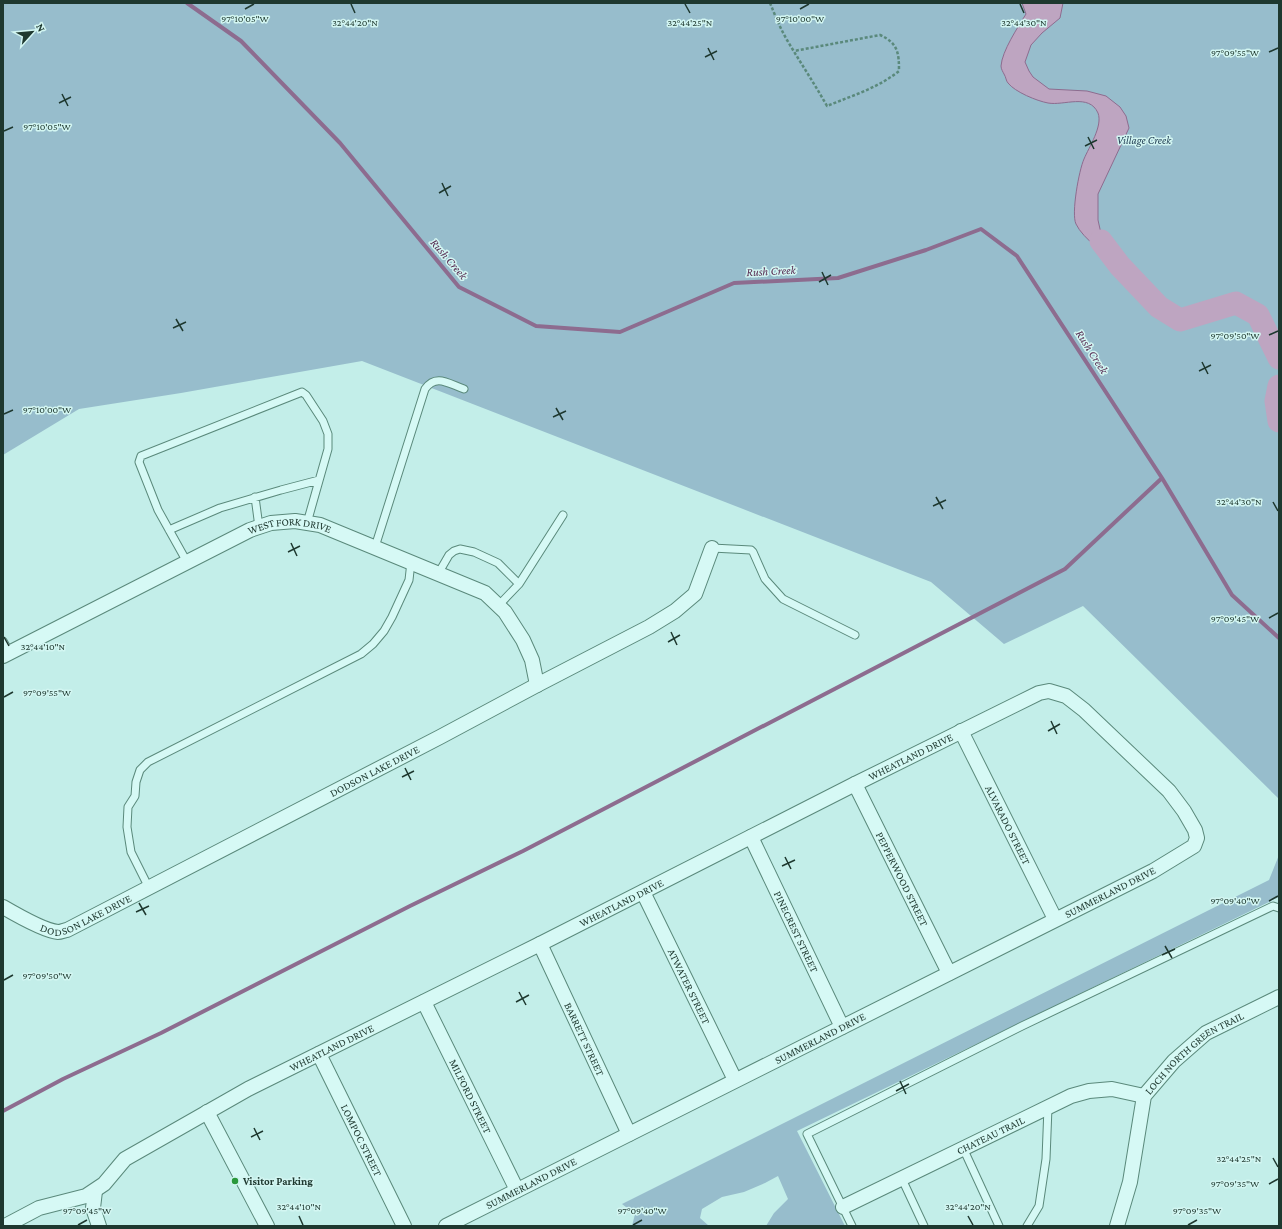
<svg xmlns="http://www.w3.org/2000/svg" width="1282" height="1229" font-family="'Crimson Pro',serif">
<style>
.green{fill:#97bdcc}
.water{fill:#bea5c1;stroke:#8d6c8f}
.lines{fill:none;stroke-linecap:round;stroke-linejoin:round}
.stream{stroke:#8d6c8f;stroke-width:4}
.river{stroke:#bea5c1;stroke-width:23}
.lane-casing{stroke:#5a897b;stroke-width:9}
.street-casing{stroke:#5a897b;stroke-width:16}
.path{stroke:#5a897b;stroke-width:2.5;stroke-dasharray:3 2;stroke-linecap:butt}
.lane{stroke:#d6f9f5;stroke-width:7}
.street{stroke:#d6f9f5;stroke-width:14}
.ticks{fill:none;stroke:#1e382f;stroke-width:1.5}
.poi-dot{fill:#2a983c;stroke:#d3f6f2;stroke-width:1.5}
.labels{text-anchor:middle;dominant-baseline:central;stroke-width:3;stroke-linejoin:round;paint-order:stroke}
.park-label{font-size:11px;font-style:italic;fill:#244055;stroke:#d3f6f2}
.street-label{font-size:11px;fill:#1e382f;stroke:#d3f6f2}
.poi-label{font-size:11px;font-weight:bold;fill:#1e382f;stroke:#d3f6f2;text-anchor:start}
.water-label{font-size:12px;font-style:italic;fill:#582d53;stroke:#d3f6f2}
.ticks-label{font-size:10px;text-anchor:middle;fill:#1e382f;stroke:#d3f6f2;stroke-width:3;stroke-linejoin:round;paint-order:stroke}
</style>
<rect width="100%" height="100%" fill="#c3eee9"/>
<!-- green -->
<path class="green" d="M3,3H1279V799L1083,606L1004,644L931,582L362,361L181,393L79,409L3,455Z
M1279,855V897L797,1131L845,1226H766L774,1213L788,1199L778,1176L765,1183L744,1192L722,1197L702,1209L700,1218L709,1226H632L635,1214L622,1204L1269,880Z"/>
<!-- water -->
<path class="water" d="M1022,3H1063L1060,18L1042,33L1031,45L1025,62L1029,71L1033,77L1049,89L1087,91L1106,96L1120,107L1126,116L1129,128L1098,194V220L1102,238L1120,266C1107,255 1083,239 1076,224C1071,214 1079,170 1084,159C1089,147 1103,126 1098,113C1089,93 1064,106 1048,103C1037,101 1015,92 1008,83C1006,81 1006,77 1004,74C1003,72 1001,69 1001,66C1002,51 1018,27 1026,14Z"/>
<g class="lines">
<!-- stream -->
<path class="stream" d="M187,3L241,41L340,143L459,287L536,326L620,332L734,283L838,278L926,250L981,229L1017,256L1162,478L1232,595L1279,638
M3,1111L63,1079L161,1033L410,906L523,851L1065,569L1162,478"/>
<!-- river -->
<path class="river" d="M1101,241L1120,266L1159,307L1180,320L1236,303L1258,315L1279,358
M1279,386L1276,401L1279,421"/>
<defs>
<path id="lane" d="M255,497L259,527
M169,530L220,508L281,490L319,480
M375,547L425,389C436,373 449,384 464,389
M712,548L751,550L753,552L765,579L783,599L855,635
M187,562L158,510L139,462L141,456L302,392L306,395L323,421L328,434V449L307,523
M438,574L449,555L454,551L460,549L474,552L498,563L519,584
M498,606L519,584L563,515
M3,641L10,653
M149,888L131,852L127,827L128,807L135,796L136,782L140,770L148,762L361,654L373,644L384,631L392,617L409,580L411,562
M963,1148L999,1226
M902,1179L924,1226
M852,1226L807,1134L1022,1026L1273,906L1279,908
M1027,1226L1039,1206L1046,1159L1048,1107"/>
<g id="street">
<path id="s1" d="M3,656L250,530L271,523L295,521L320,525L485,593L505,612L523,640L532,660L537,685"/>
<path id="s2" d="M961,731L1055,919"/>
<path id="s3" d="M855,784L949,973"/>
<path id="s4" d="M751,837L842,1027"/>
<path id="s5" d="M643,892L735,1080"/>
<path id="s6" d="M3,907C15,914 45,931 58,932C61,932 65,930 67,930L440,737L537,685L649,627L675,611L695,594L712,548"/>
<path id="s7" d="M540,944L629,1134"/>
<path id="s8" d="M424,1002L517,1190"/>
<path id="s9" d="M319,1054L404,1226"/>
<path d="M207,1112L267,1226"/>
<path d="M95,1191L93,1208L99,1226"/>
<path id="s10" d="M843,1207L1071,1096L1089,1091L1112,1089L1144,1096"/>
<path id="s11" d="M5,1226L39,1208L86,1196L104,1184L125,1159L248,1089L540,944L855,784L1039,693L1049,691L1066,696L1084,710L1169,791L1184,811L1195,830L1197,838L1194,846L1153,871L446,1226"/>
<path id="s12" d="M1117,1226L1130,1182L1144,1096L1174,1061L1206,1033L1279,997"/>
</g>
</defs>
<!-- lane casing -->
<use href="#lane" class="lane-casing"/>
<!-- street casing -->
<use href="#street" class="street-casing"/>
<!-- path -->
<path class="path" d="M770,3C775,15 780,28 787,40C800,62 814,83 827,106C851,96 878,88 899,71C899,53 898,43 880,35L794,51"/>
<!-- lane -->
<use href="#lane" class="lane"/>
<!-- street -->
<use href="#street" class="street"/>
</g>
<!-- ticks -->
<path class="ticks" d="M351,4L355,13M685,4L690,13M1020,4L1024,13M245,9L254,4M800,9L809,4M708,48L714,60M1269,52L1278,48M705,57L717,51M62,94L68,106M59,103L71,97M4,131L13,127M1088,137L1094,149M1085,146L1097,140M442,183L448,196M439,193L451,186M822,272L828,285M819,282L831,275M176,319L183,331M173,328L186,322M1269,335L1278,331M1202,362L1208,374M1199,371L1211,365M556,408L563,420M4,414L13,410M553,417L566,411M936,497L943,509M1273,502L1278,511M933,506L946,500M291,543L297,556M288,552L300,546M1269,618L1278,613M671,632L677,645M4,637L9,646M668,642L680,635M4,697L13,692M1051,721L1057,734M1048,731L1060,724M405,768L411,780M402,777L414,771M785,857L791,869M782,866L795,860M1269,901L1278,896M139,903L146,915M136,912L149,906M1165,946L1172,958M1162,955L1175,949M4,980L13,975M519,992L526,1005M516,1002L529,995M900,1081L906,1094M896,1091L909,1084M254,1128L260,1140M251,1137L263,1131M1273,1158L1278,1167M1269,1184L1278,1179M299,1216L303,1225M968,1216L973,1225M78,1225L87,1220M633,1225L642,1220M1188,1225L1197,1220"/>
<!-- markers -->
<circle class="poi-dot" cx="235" cy="1181" r="4"/>
<g class="labels">
<!-- park labels -->
<g class="park-label">
<text x="1144" y="140">Village Creek</text>
</g>
<!-- street labels -->
<g class="street-label">
<text stroke="none"><textPath href="#s1" startOffset="318">WEST FORK DRIVE</textPath></text>
<text stroke="none"><textPath href="#s11" startOffset="1024">WHEATLAND DRIVE</textPath></text>
<text stroke="none"><textPath href="#s6" startOffset="416">DODSON LAKE DRIVE</textPath></text>
<text stroke="none"><textPath href="#s2" startOffset="105">ALVARADO STREET</textPath></text>
<text stroke="none"><textPath href="#s3" startOffset="106">PEPPERWOOD STREET</textPath></text>
<text transform="translate(1110 892) rotate(-27)">SUMMERLAND DRIVE</text>
<text stroke="none"><textPath href="#s11" startOffset="700">WHEATLAND DRIVE</textPath></text>
<text stroke="none"><textPath href="#s6" startOffset="92">DODSON LAKE DRIVE</textPath></text>
<text stroke="none"><textPath href="#s4" startOffset="105">PINECREST STREET</textPath></text>
<text stroke="none"><textPath href="#s5" startOffset="105">ATWATER STREET</textPath></text>
<text transform="translate(820 1038) rotate(-27)">SUMMERLAND DRIVE</text>
<text stroke="none"><textPath href="#s7" startOffset="105">BARRETT STREET</textPath></text>
<text stroke="none"><textPath href="#s11" startOffset="376">WHEATLAND DRIVE</textPath></text>
<text stroke="none"><textPath href="#s12" startOffset="200">LOCH NORTH GREEN TRAIL</textPath></text>
<text stroke="none"><textPath href="#s8" startOffset="105">MILFORD STREET</textPath></text>
<text stroke="none"><textPath href="#s10" startOffset="164">CHATEAU TRAIL</textPath></text>
<text stroke="none"><textPath href="#s9" startOffset="96">LOMPOC STREET</textPath></text>
<text transform="translate(531 1183) rotate(-27)">SUMMERLAND DRIVE</text>
</g>
<!-- poi labels -->
<g class="poi-label">
<text x="243" y="1181">Visitor Parking</text>
</g>
<!-- water labels -->
<g class="water-label">
<text transform="translate(449 259) rotate(49)">Rush Creek</text>
<text transform="translate(771 271) rotate(-3)">Rush Creek</text>
<text transform="translate(1092 352) rotate(57)">Rush Creek</text>
</g>
</g>
<g class="ticks-label">
<text x="245" y="22">97°10'05"W</text>
<text x="800" y="22">97°10'00"W</text>
<text x="355" y="26">32°44'20"N</text>
<text x="690" y="26">32°44'25"N</text>
<text x="1024" y="26">32°44'30"N</text>
<text x="1235" y="56">97°09'55"W</text>
<text x="47" y="130">97°10'05"W</text>
<text x="1235" y="339">97°09'50"W</text>
<text x="47" y="413">97°10'00"W</text>
<text x="1239" y="505">32°44'30"N</text>
<text x="1235" y="622">97°09'45"W</text>
<text x="43" y="650">32°44'10"N</text>
<text x="47" y="696">97°09'55"W</text>
<text x="1235" y="904">97°09'40"W</text>
<text x="47" y="979">97°09'50"W</text>
<text x="1239" y="1162">32°44'25"N</text>
<text x="1235" y="1187">97°09'35"W</text>
<text x="299" y="1210">32°44'10"N</text>
<text x="968" y="1210">32°44'20"N</text>
<text x="87" y="1214">97°09'45"W</text>
<text x="642" y="1214">97°09'40"W</text>
<text x="1197" y="1214">97°09'35"W</text>
</g>
<!-- border -->
<rect width="1282" height="1229" fill="none" stroke="#1e382f" stroke-width="8"/>
<!-- north arrow -->
<g transform="translate(32 32) rotate(63)" stroke="#d3f6f2" stroke-width="3" paint-order="stroke">
<path d="M0-3L7 15L0 10L-7 15Z" fill="#1e382f"/>
<text y="-6" font-size="11" font-weight="bold" text-anchor="middle" fill="#1e382f">N</text>
</g>
</svg>
